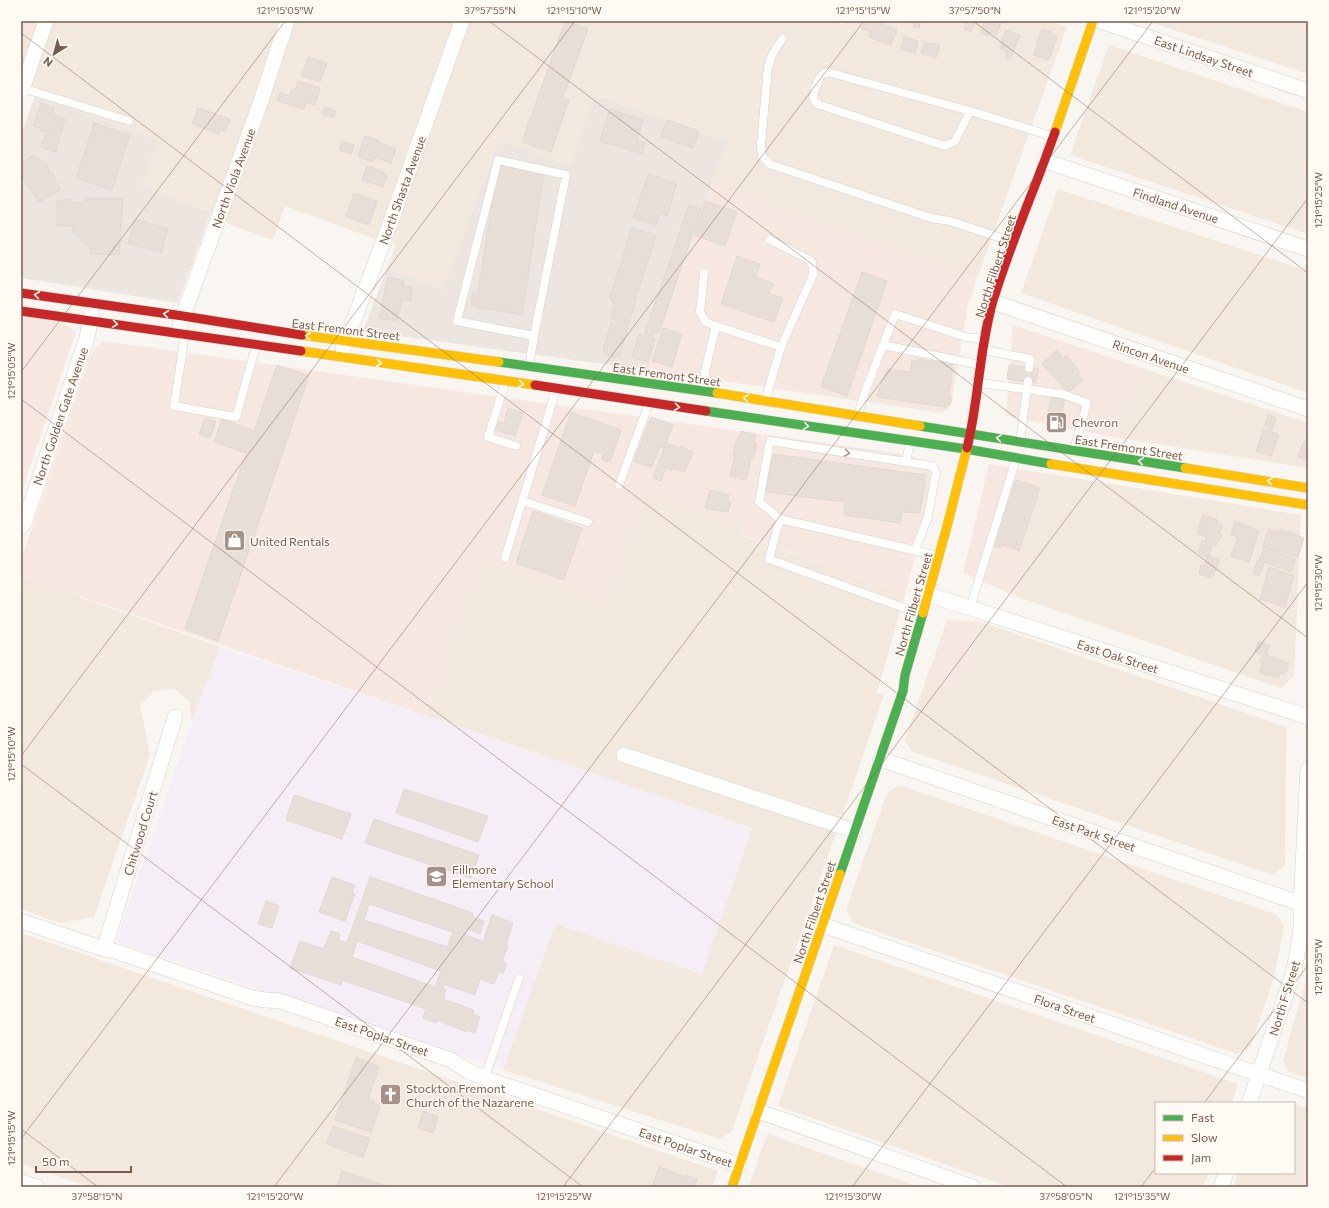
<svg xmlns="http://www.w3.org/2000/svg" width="1329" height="1208" font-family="Commissioner,sans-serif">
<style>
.residential{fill:#f2e8de}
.commercial{fill:#f6e8e1}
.industrial{fill:#ede5e0}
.education{fill:#f6eef6}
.building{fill:#e6ded7;stroke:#e2d8d2;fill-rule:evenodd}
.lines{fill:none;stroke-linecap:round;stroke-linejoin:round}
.lane-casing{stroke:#d7d1cb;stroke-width:9}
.street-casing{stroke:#d7d1cb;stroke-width:16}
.fast-casing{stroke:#d9d2cb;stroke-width:10}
.slow-casing{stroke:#d9d2cb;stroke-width:10}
.jam-casing{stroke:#d9d2cb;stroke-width:10}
.lane{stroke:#fefefd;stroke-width:8}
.street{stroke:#fefefd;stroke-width:15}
.fast{stroke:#4caf50;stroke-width:9}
.slow{stroke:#ffc107;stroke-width:9}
.jam{stroke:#c62828;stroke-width:9}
.oneway{stroke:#fffaf3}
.oneway2{stroke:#a8958b}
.ticks{fill:none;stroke:#7a5c4d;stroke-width:1;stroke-opacity:0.45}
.labels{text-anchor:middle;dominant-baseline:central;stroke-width:3;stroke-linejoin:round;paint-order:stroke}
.street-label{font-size:12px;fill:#7a5c4d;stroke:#fffaf3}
.poi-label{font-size:12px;fill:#7a5c4d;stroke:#fffaf3;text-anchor:start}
.neatline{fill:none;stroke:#7a5c4d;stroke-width:1.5}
.ticks-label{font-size:10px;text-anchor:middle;fill:#7a5c4d}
</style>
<rect width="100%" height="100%" fill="#f9f5f0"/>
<!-- residential -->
<path class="residential" d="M21,21H833L844,25L846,21H1050L1067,27L977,279L712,184L729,135L727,141L596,95L571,165L499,140L443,289L387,269L396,244L375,239L285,206L273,240L233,226L211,212L142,187L158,140L35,96L21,94Z
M1147,21H1308V74Z
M1109,45L1308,112V234L1070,155Z
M1058,189L1308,271V393L1021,293Z
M1139,367L1308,423V468L1114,437Z
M1044,473L1301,515L1294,676L1281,688L1018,597L1033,554L1019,549Z
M644,493L743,523L740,535L905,594L877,693L884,695L732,1131L720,1139L503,1070L555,924L702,974L752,828L425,715L478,558L606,602Z
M21,576L220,647L192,721L189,701L175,689L154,691L140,706L150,755L94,917L60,923L21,909Z
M981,622L1286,727L1285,865L1273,875L911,751L905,739L926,680L957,691Z
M899,785L1277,915L1284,926L1274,977L1251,1046L1238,1054L853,923L846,910L887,793Z
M21,933L718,1171L712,1187H91L21,1164Z
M834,945L1238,1084L1232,1103H1156V1173H1208L1203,1187H1010L778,1106Z
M1308,973V1078L1288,1071L1283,1061Z
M1294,1104L1308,1108V1187H1233L1238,1173H1294Z
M767,1134L920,1187H749Z"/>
<!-- commercial -->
<path class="commercial" d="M712,184L977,279L967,309L951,405L942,413L647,370Z
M21,316L58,320L76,332L21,493Z
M1013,325L1139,367L1114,437L1006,416Z
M103,341L910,455L927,464L935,486L905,594L740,534L742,523L644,493L606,602L478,558L425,715L21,576V560L92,352Z
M989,464L1044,473L1019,549L1033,554L1018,597L963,573Z
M947,620L981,622L957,691L926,680Z"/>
<!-- industrial -->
<path class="industrial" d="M595,95L727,141L647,370L363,331L387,269L443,289L499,140L571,165Z
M35,96L158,140L142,187L211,212L178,303L21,278V135Z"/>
<!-- education -->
<path class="education" d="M220,647L425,715L752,828L702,974L555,924L503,1070L116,942L192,721Z"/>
<!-- building -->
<path class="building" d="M565,21L588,29L563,97L569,100L551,152L522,142Z
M865,21H877V22L897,30L891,45L869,37L871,32L862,29Z
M906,21H921L919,28L913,27L914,24Z
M967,21H975L971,32L964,29Z
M985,21H1002L996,35L990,32L988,36L980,33Z
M1043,29L1052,32L1051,35L1057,37L1049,60L1034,55L1041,31L1042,32Z
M1006,30L1020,35L1010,59L1006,58L1007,53L1005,52L1006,50L1000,48Z
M904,37L918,41L915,53L901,49Z
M925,42L932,44V43L940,45L936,58L921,53Z
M308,57L327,63L320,82L302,76Z
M298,81L320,88L315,105L306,102L304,109L277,101L280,93L290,96L291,91H293L295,88H296Z
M41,103L54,108L52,114L65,119L56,152L41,147L46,134L50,135L51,132L40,130V128L33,126Z
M324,107L336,111L334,118L322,114Z
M198,108L230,119L225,131L220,130L219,134L192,124Z
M610,109L643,120L637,141L645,143L642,154L600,141Z
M667,120L699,131L693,148L661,137Z
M94,123L130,135L112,190L76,178Z
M365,136L380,141L379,143L396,149L391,163L374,157L372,162L358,157Z
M342,141L354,145L351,154L339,150Z
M33,155L46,163L50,173L52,172L55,176L54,178L60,190L39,202L21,175V163Z
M498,165L544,172L522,315L476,307V305L471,304L473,292L478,293Z
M367,166L384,172V175L387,176L383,187L362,180Z
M648,174L677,183L667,216L660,213L656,225L633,218Z
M354,193L377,201L369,225L346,217Z
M84,198H123L119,255L90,254V249L72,231L73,226H57V201L70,199V202L84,203Z
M706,201L737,212L725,246L694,235Z
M689,205L701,209L659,333L654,331L652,338L655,339L648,362L632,357L639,334L644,336Z
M135,219L168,229L161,253L128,243Z
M632,228L656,235L628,325L610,318L615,303L612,302L610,296Z
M737,256L760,264L756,277L773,283L769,294L783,298L774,322L721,304Z
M862,272L887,281L847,396L821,387Z
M388,277L404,281L403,286L413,287L410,301L402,300L397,321L379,318Z
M611,323L628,327L620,355L613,357L607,355L603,350Z
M663,328L682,334L672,367L652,361Z
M1057,350L1063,358L1066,355L1080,372L1078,374L1083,380L1068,393L1042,363Z
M917,359L953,364L949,396H951V402L949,405L945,407L878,397L877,395L887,369L910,372L912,360L917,361Z
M277,365L309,376L218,641L185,629L246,453L214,442L222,419L254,431Z
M1009,365L1038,369L1036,383L1007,379Z
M1051,396L1065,398L1060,427L1046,425Z
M508,408L523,413L515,436L492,429L495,420L504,423Z
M571,412L621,430L610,462L602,460L603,454L594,451L575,506L542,495Z
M1268,415L1276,418L1271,432L1279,435L1271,456L1256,451L1264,429L1268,431L1270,428L1265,426Z
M651,417L673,425L664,448L660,447L652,467L634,462Z
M205,418L216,422L210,438L199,434Z
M741,431L756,435L754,443L757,444L753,459H751L746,480L730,476L735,455H733L737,438H739Z
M1304,441L1308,443V462L1306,461V459L1298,457Z
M666,443L680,448L681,446L685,448V449L693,452L685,472L672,468V470L666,468L661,481L653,478Z
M773,454L926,475L920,513L902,512L900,523L844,515L845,502L766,492Z
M1016,480L1040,488L1019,551L1004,545L999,548L993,546Z
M710,490L729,495L728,501L731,502L728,512L725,511V512L705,508Z
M533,511L582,528L564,580L516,563Z
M1203,515L1218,520L1217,524L1222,526L1219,534L1222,535L1221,538H1219L1216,546L1212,545L1208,557L1198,553L1202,540L1205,541L1207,537L1197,534Z
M1235,521L1259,531L1249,562L1231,556L1238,537L1231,535Z
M1269,529L1279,532L1280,530L1288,532V531L1295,533V535L1304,538L1298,557L1263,546Z
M1264,547L1296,559L1291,572L1259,560Z
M1209,555L1220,559L1212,578L1199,574L1201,565L1204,566L1207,557L1209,558Z
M1257,561L1264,563L1259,576L1253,574Z
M1269,567L1294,576L1285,607L1260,599Z
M1258,642L1270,646L1266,655L1289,663L1286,672L1284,674L1280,673L1278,678L1260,673L1262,663L1260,662L1263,655L1255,652Z
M404,789L488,816L478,842L396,813Z
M294,795L351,814L342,839L286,820Z
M374,819L479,855L471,878L365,843Z
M332,877L355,885L352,893L355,894L345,921L319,912Z
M370,877L473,913L472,917L484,921L480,934L467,929L465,935L484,942L485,939L484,938L492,915L513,923L506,945L508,946L502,961L507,963L503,973L499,971L494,984L480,979L475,995L444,984L443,989L446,990L443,999L474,1010L473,1014L480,1017L475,1033L467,1030L466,1032L437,1020L436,1023L423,1018L426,1009L342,980L341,985L290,968L300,941L324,949L331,931L340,934L338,940L347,943ZM369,904L453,932L447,947L364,920ZM357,941L441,971L435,987L352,957Z
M266,901L279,906L272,928L258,924Z
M356,1058L379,1066L368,1099L375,1101L374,1104L380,1106L371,1132L335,1120Z
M423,1111L438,1117L433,1133L418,1128Z
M333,1126L370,1139L363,1157L327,1144Z
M659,1167L686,1177V1175L697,1179L694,1187H652Z
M342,1171L389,1187H337Z"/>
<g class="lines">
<defs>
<path id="lane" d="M782,39L772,55L768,67L761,145L762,156L769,164L931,218L950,221L1013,242
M827,72L970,111L955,141L945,146L820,105L815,102L813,97C816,88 817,75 827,72Z
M22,88L129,121
M970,111L1052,136
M770,240L806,258L812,262L813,275L781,347
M704,274L700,312L706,322L716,326
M185,335L174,406L236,417L256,346
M883,345L980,365
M985,350L1030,359L1029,368
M529,366L534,336L566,175L498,160L457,321L534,336
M505,383L488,437L516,446
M980,383L1062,394L1087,403L1074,450
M704,391L705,371L716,326L781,347L765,401
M858,415L865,392L895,314L966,337L985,339
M1020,442L1028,381
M906,462L910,441
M619,485L649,403
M522,501L588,522
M780,519L759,502L770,441L933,466L936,472L928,517L915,550
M505,558L556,390
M970,608L1016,459
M921,614L769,559L780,519L938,556
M485,1077L519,978"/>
<path id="street" d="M1100,21L1308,91
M21,92L46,21
M1045,161L1308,249
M993,302L1308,409
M180,324L261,101L287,21
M343,349L391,221L462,21
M21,527L25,521L87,338L92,310
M927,594L1308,717
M624,755L855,831
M880,759L1308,906
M21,921L104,949L118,952L252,998L266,1000L280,1001L451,1060L468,1071L487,1079L739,1165
M822,925L1308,1091
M104,949L175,717
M1249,1103L1293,974L1298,950L1301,927V904L1308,769
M758,1111L973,1187
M21,1182L37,1187
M1221,1187L1226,1173"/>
<path id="fast" d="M499,362L717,393
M706,411L966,449L1051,464
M920,426L1185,468
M840,874L903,691L905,675L923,613"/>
<path id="slow" d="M1055,132L1093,21
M302,335L499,362
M301,351L535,385
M717,393L920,426
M1051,464L1308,505
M1185,468L1308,488
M923,613L946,530L967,448
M732,1187L840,874"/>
<path id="jam" d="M21,293L183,316L302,335
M21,311L301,351
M535,385L706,411
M967,448C979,400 979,349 993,301C1010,244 1035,189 1055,132"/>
</defs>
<!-- lane casing -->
<use href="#lane" class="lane-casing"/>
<!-- street casing -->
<use href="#street" class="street-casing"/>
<!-- fast casing -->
<use href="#fast" class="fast-casing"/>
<!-- slow casing -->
<use href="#slow" class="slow-casing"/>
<!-- jam casing -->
<use href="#jam" class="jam-casing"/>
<!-- lane -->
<use href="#lane" class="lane"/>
<!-- street -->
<use href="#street" class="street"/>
<!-- fast -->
<use href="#fast" class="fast"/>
<!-- slow -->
<use href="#slow" class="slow"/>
<!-- jam -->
<use href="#jam" class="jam"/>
</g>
<!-- one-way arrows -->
<defs><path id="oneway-chevron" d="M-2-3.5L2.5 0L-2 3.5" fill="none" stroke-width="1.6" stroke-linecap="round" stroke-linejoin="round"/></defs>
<g class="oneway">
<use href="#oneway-chevron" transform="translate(37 295) rotate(-172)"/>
<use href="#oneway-chevron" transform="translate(166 314) rotate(-172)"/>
<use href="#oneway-chevron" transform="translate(115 324) rotate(9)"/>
<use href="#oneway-chevron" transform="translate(308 336) rotate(-173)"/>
<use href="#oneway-chevron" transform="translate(379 363) rotate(8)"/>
<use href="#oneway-chevron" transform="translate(521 384) rotate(8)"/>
<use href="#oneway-chevron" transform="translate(746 398) rotate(-171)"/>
<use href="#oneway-chevron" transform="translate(677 407) rotate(8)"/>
<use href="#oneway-chevron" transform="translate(806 426) rotate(8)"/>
<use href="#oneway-chevron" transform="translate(999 438) rotate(-171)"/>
<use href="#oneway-chevron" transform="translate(1141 461) rotate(-171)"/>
<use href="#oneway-chevron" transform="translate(1270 481) rotate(-171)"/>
</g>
<use class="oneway2" href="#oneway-chevron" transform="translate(847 453) rotate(9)"/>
<!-- ticks -->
<path class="ticks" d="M489,21L1308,638M973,21L1308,273M21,33L1308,1003M21,372L285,21M21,399L1067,1187M21,756L575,21M21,764L583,1187M1204,1103L1308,965M21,1129L98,1187M21,1139L864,21M274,1187L1153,21M563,1187L1308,198M852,1187L1308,582M1141,1187L1156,1167"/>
<!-- icons -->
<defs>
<symbol id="fuel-square" viewBox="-11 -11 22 22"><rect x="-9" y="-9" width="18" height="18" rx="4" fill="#a69286" stroke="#fffaf3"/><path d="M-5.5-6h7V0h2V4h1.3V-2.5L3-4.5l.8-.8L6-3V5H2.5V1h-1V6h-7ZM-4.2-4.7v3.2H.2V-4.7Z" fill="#fff"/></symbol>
<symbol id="shop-square" viewBox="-11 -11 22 22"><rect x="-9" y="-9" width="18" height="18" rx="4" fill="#a69286" stroke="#fffaf3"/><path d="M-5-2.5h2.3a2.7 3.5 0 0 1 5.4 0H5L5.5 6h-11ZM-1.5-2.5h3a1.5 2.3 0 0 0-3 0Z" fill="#fff"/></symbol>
<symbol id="school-square" viewBox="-11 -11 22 22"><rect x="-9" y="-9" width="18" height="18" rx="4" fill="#a69286" stroke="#fffaf3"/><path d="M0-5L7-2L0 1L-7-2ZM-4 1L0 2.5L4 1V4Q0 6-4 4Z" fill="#fff"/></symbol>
<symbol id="church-square" viewBox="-11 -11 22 22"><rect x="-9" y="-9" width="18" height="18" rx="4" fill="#a69286" stroke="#fffaf3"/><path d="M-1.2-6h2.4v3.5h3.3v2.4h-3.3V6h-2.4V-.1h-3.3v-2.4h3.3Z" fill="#fff"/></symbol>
</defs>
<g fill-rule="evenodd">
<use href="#fuel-square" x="1044" y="410" width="25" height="25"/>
<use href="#shop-square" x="222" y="528" width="25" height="25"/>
<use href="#school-square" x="424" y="864" width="25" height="25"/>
<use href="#church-square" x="378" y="1082" width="25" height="25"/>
</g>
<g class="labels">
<!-- street labels -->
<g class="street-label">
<text transform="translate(1204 56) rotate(19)">East Lindsay Street</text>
<text transform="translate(233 178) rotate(-70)">North Viola Avenue</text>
<text transform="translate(402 190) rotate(-70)">North Shasta Avenue</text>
<text transform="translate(1176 205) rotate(18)">Findland Avenue</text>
<text transform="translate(995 266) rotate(-72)">North Filbert Street</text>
<text transform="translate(346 329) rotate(7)">East Fremont Street</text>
<text transform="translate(1151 356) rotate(19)">Rincon Avenue</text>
<text transform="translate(667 374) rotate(8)">East Fremont Street</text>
<text transform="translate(60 416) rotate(-71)">North Golden Gate Avenue</text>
<text transform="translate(1129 447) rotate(9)">East Fremont Street</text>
<text transform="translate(913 604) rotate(-74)">North Filbert Street</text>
<text transform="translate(1118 656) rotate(18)">East Oak Street</text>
<text transform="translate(140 833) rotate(-73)">Chitwood Court</text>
<text transform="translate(1094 833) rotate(19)">East Park Street</text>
<text transform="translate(814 912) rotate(-71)">North Filbert Street</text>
<text transform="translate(1284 998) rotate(-73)">North F Street</text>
<text transform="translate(1065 1008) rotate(19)">Flora Street</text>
<text transform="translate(382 1036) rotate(19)">East Poplar Street</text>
<text transform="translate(686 1147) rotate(19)">East Poplar Street</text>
</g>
<!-- poi labels -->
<g class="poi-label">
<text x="1072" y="422">Chevron</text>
<text x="250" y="541">United Rentals</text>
<text x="452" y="869">Fillmore<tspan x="452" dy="14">Elementary School</tspan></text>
<text x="406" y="1088">Stockton Fremont<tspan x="406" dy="14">Church of the Nazarene</tspan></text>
</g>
</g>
<!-- border -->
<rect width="1329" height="1208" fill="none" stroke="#fffaf3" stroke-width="44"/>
<!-- legend -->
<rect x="1155" y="1102" width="140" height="72" fill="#fffaf3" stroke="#cabbb1"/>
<rect x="1163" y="1115" width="20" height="6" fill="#4caf50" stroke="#cabbb1"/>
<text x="1191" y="1122" font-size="12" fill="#7a5c4d">Fast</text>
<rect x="1163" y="1135" width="20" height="6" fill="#ffc107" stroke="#cabbb1"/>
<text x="1191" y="1142" font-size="12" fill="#7a5c4d">Slow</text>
<rect x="1163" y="1155" width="20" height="6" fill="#c62828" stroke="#cabbb1"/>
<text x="1191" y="1162" font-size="12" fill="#7a5c4d">Jam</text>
<!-- north arrow -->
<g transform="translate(54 54) rotate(217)" stroke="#fffaf3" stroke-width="3" paint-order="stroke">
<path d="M0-3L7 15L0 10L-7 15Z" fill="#7a5c4d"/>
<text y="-6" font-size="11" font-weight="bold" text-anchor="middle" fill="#7a5c4d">N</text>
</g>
<!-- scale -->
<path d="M36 1166v6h95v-6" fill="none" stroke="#7a5c4d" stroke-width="2"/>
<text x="42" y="1166" font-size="12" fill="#7a5c4d" stroke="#fffaf3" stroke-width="3" paint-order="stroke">50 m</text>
<rect x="22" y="22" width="1285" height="1164" class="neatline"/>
<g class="ticks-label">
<text x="285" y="14">121°15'05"W</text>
<text x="490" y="14">37°57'55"N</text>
<text x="574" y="14">121°15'10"W</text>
<text x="863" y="14">121°15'15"W</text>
<text x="975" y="14">37°57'50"N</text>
<text x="1152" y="14">121°15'20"W</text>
<text transform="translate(1318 200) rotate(-90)" y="4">121°15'25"W</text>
<text transform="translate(11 371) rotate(-90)" y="4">121°15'05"W</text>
<text transform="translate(1318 583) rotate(-90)" y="4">121°15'30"W</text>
<text transform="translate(11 754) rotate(-90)" y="4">121°15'10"W</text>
<text transform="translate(1318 967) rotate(-90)" y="4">121°15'35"W</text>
<text transform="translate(11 1138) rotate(-90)" y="4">121°15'15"W</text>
<text x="97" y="1200">37°58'15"N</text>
<text x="275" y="1200">121°15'20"W</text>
<text x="564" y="1200">121°15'25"W</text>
<text x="853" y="1200">121°15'30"W</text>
<text x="1066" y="1200">37°58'05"N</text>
<text x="1142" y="1200">121°15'35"W</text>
</g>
</svg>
